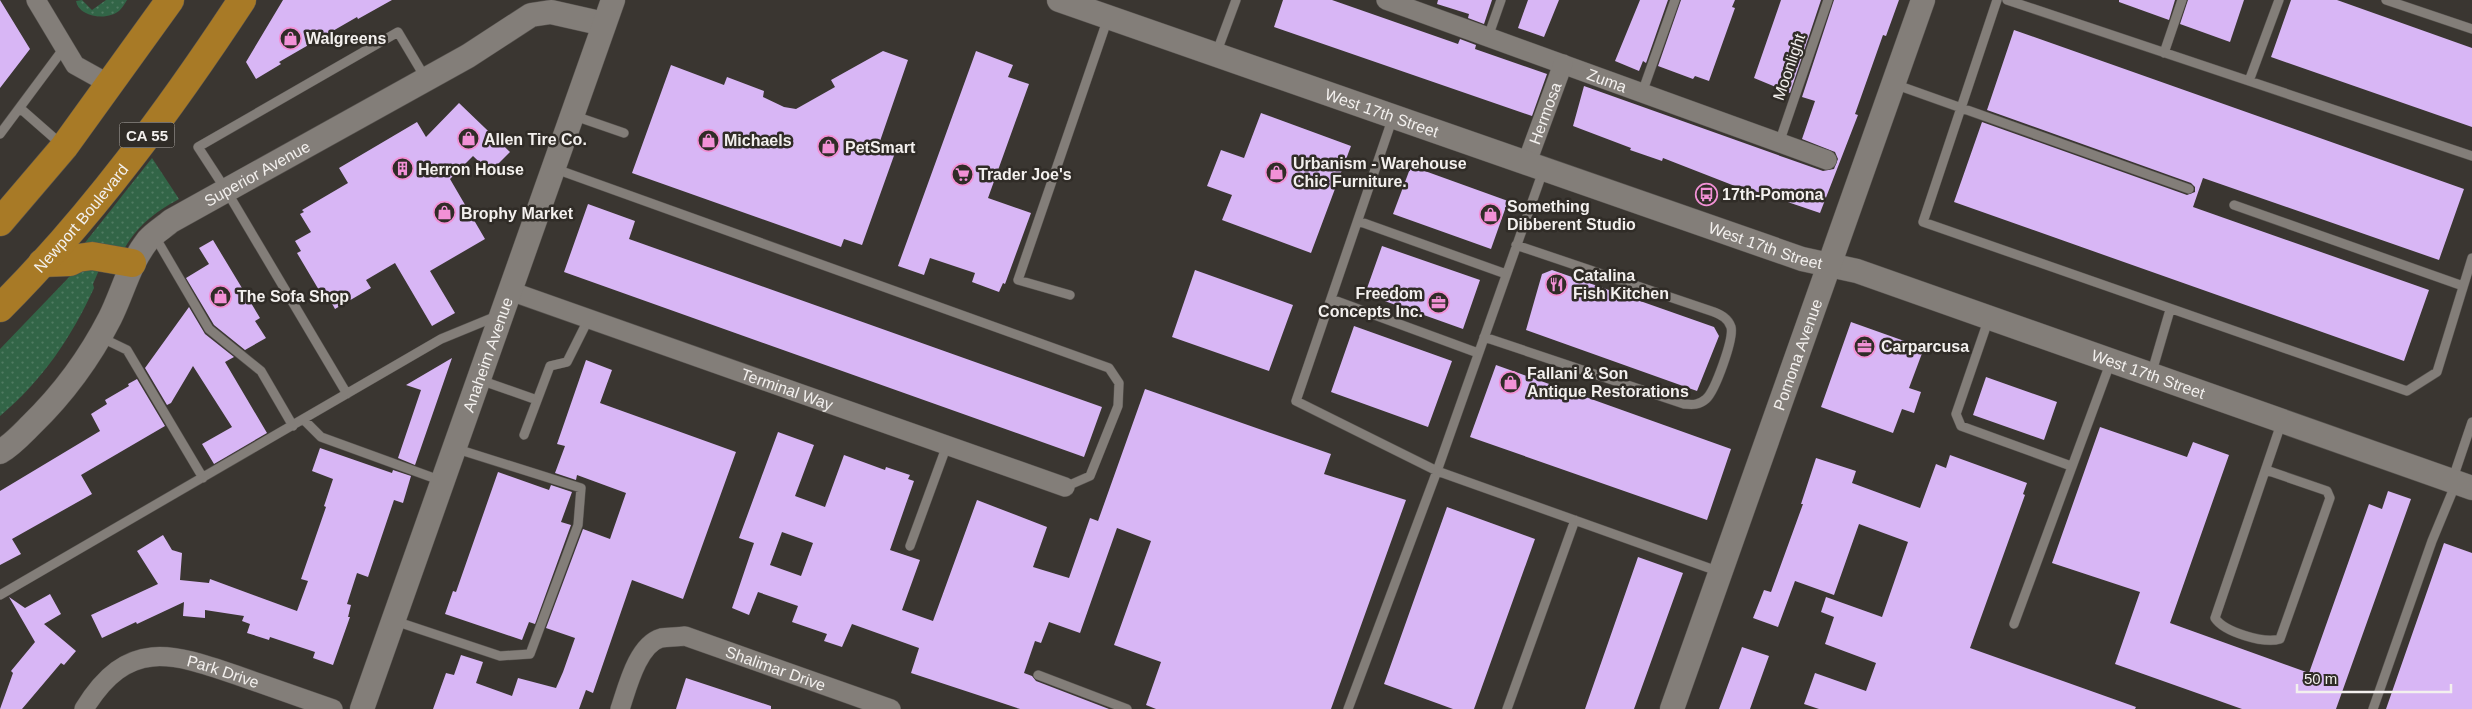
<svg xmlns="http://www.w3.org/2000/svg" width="2472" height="709" font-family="Helvetica,sans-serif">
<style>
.garden{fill:url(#garden-dots)}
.building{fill:#d8b6f5;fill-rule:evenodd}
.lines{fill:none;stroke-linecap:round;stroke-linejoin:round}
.service-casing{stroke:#585450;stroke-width:10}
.minor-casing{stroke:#585450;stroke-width:20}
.tertiary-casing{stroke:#585450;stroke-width:25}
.trunk-casing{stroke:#585450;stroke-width:29}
.service{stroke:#837e79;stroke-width:9}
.minor{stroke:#837e79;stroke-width:19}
.tertiary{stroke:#837e79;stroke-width:24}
.trunk{stroke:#a87a26;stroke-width:28}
.labels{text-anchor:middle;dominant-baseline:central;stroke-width:5;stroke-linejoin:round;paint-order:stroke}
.shield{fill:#302c27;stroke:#b8b5b2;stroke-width:1}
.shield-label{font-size:15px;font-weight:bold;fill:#f3f0ee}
.poi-label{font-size:16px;font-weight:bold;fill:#f3f0ee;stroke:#302c27;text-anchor:start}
.street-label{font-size:16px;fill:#f3f0ee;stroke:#302c27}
</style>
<defs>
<pattern id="garden-dots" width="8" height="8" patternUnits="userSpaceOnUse" patternTransform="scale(1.25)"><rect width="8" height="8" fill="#326547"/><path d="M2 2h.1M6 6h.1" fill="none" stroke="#507b62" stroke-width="1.8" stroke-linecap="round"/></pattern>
</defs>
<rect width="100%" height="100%" fill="#3a3631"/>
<!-- garden -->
<path class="garden" d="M82,0L92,10L106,0H127C125,3 123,7 120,10C109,21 79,18 76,1Z
M152,158L179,199C153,213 136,227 122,253L80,249Z
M80,268L99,270L93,284L94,288C71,338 42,381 0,416V349L73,273Z"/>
<!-- building -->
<path class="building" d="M0,0L30,49L0,88Z
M283,0H392L358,19L357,17L279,62L281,64L256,79L246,62Z
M1283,0H1332L1458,44L1460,39L1476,45L1475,49L1547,74L1532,116L1274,27Z
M1438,0H1492L1484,24L1468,18L1469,14L1437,4Z
M1528,0H1559L1544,37L1518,28Z
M1640,0H1668L1646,63L1643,61L1639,71L1615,61Z
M1681,0H1735L1732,7L1735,8L1709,81L1695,76L1693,79L1658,66Z
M1781,0H1821L1790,93L1754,78Z
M1834,0H1899L1886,36L1883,35L1855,114L1858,115L1820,213L1740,186V188L1663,158L1662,161L1630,150L1631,148L1573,126L1584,86L1786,158L1823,171L1834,169L1838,159L1835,152L1802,139L1815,101L1802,97Z
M2119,0H2175L2169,20L2119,2Z
M2188,0H2244L2230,42L2180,24Z
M2291,0H2337L2472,48V127L2271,57Z
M2014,30L2464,189L2439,260L2203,178L2193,207L2429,290L2404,361L1954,202L1982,122L2187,195L2195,192V187L2191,183L1987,110Z
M883,51L908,60L879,144L896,150L862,245L844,239L841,247L632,173L671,65L724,85L727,77L764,91L763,97L784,107L796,109L835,87L831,80Z
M976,51L1013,65L1008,77L1029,84L988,198L1031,213L1005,284L1003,283L999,292L972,282L975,273L930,258L924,275L898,266Z
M459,103L510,152L490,172L473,156L450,179L485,239L430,271L455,313L432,326L395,263L366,280L371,288L335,309L330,300L326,302L297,253L301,251L295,241L311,232L300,214L304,212L302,210L348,183L339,168L417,122L426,137Z
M1261,113L1351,146L1311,253L1222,220L1232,195L1207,186L1221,150L1244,158Z
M1411,166L1508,201L1491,249L1393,214Z
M588,204L635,221L629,239L1102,407L1084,457L564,272Z
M213,240L260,318L255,321L266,338L245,350L214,325L186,278L209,264L199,248Z
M1382,246L1480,280L1463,329L1365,294Z
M1195,270L1293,305L1269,371L1172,337Z
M1552,270L1714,327L1719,336L1697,391L1526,330L1542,274Z
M189,307L205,334L234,357L225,362L267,433L214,464L202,444L232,427L193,366L171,403L167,405L145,368Z
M1851,322L1924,348L1909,388L1921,392L1914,413L1902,409L1893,433L1821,407Z
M1354,326L1452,361L1428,427L1331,392Z
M452,358L415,465L398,458L421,390L406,385Z
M586,360L612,370L600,403L736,452L683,599L632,580L593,693L586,690L579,709H433L446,673L454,675L461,655L483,662L476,683L512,696L518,678L556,688L563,672L575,638L546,628L583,529L610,539L626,493L577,475L576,480L555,473L565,446L557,444Z
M1496,365L1731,449L1707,520L1470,437Z
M1986,377L2057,402L2044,440L1973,415Z
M137,379L165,426L81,475L92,494L12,539L21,554L0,565V491L100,431L91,414L107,404L105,400L129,386L128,384Z
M1145,389L1331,454L1324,474L1406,500L1331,709H1156L1146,705L1161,662L1114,645L1151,541L1117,528L1080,633L1049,622L1041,643L1035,641L1024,673L1032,676L1036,681L1109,709H1020L911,673L919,648L852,624L842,647L824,641L827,634L792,622L798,606L758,592L749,615L732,608L754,543L739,538L778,432L814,445L795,496L825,507L844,455L885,470L886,467L910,475L908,479L914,481L890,550L920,560L902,610L933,621L977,500L1047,527L1033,567L1069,578L1090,518L1098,521ZM782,532L813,543L801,576L770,565Z
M2100,427L2187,457L2193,442L2229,455L2170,623L2309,673L2369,504L2382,509L2388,491L2411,499L2336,709H2242L2115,664L2140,592L2052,563Z
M320,448L392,473L393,470L411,476L403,503L394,500L368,577L357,573L347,604L351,605L348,617H350L333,665L313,658L315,652L270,637L269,640L247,633L250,624L242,621L244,616L205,610V618L183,616L184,602L137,624L136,622L102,638L91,615L158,584L137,551L163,535L172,550L182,553L180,580L209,583L210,579L297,611L308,581L301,579L326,507L324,506L333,479L312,471Z
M1950,455L2027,483L2023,494L2025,495L1970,648L2136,707L2135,709H1819L1804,704L1815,673L1866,691L1876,663L1825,644L1834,617L1821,612L1826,597L1882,617L1908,542L1859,524L1834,595L1795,581L1778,627L1753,618L1764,590L1771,592L1803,504H1801L1816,458L1856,471L1852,483L1920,508L1936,464L1946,468Z
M498,472L549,490L551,485L572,492L561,522L571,525L535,624L529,622L522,640L445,614L453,591L456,592Z
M1447,507L1535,539L1474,709H1453L1384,684Z
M2444,543L2472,553V709H2386Z
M1638,557L1683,573L1634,709H1585Z
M50,594L61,614L44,624L76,651L64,665L61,663L22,709H0L13,673L11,671L35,642L9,597L25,608Z
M1742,647L1769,656L1750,709H1719Z
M686,678L771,706V709H676Z"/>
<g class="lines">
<defs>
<path id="service" d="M1997,0L1923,222L2407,391L2437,372L2472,258
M2007,0L2249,81L2279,0
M2386,0L2472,29
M1488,37L1501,0
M2164,53L2182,0
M1216,54L1236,0
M2249,81L2472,156
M1894,84L2189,189
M1642,93L1675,0
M21,109L62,145
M572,115L624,133
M0,134L64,48
M1779,143L1828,0
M553,168L1109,368L1119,383L1118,406L1090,476L1065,487
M1543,171L1437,471L1720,572
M2234,205L2463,286
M1358,221L1506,274
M154,235L209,329L261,371L293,426
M1070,295L1018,280L1108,18
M1331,299L1478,353
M1989,318L1956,414L1961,426L2071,466
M100,337L127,350L203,478
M1484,337L1684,404C1693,405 1699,405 1706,399C1715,391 1734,339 1731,327C1728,318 1721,315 1714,312L1516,245
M2151,375L2170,310
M480,380L537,400
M347,394L226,190L198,147L398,32L426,79
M304,420L321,437L442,481
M524,435L550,366L567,362L589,318
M2266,470L2327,491L2330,498L2280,639C2264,644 2224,632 2215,618L2282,421
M2452,481L2472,422
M910,546L947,445
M0,595L441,339L497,316
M395,621L500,656L530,654L578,525L581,488L454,448
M2014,624L2111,361
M1038,675L1127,709
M1348,709L1437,471L1296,401L1393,117
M1507,709L1575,520
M2373,709L2432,541L2456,483"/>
<g id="minor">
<path d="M36,0L75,65L111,85"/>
<path id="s1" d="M1386,0L1827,160"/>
<path id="s2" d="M1527,162L1563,64"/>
<path id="s3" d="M510,291L1065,487"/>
<path id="s4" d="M84,709C128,637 172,653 239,676C271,687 302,698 333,709"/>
<path id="s5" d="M620,709C627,689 637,645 661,638C668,637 677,637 685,636L891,709"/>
</g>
<g id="tertiary">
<path id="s6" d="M1059,0L1802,259L1857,271L2472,488"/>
<path id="s7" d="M0,452C12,445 21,435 31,425C64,393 89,359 110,318C123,292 129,264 148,240C154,233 164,227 171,221L468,56L531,15L551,12L604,24"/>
<path id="s8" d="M362,709L613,0"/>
<path id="s9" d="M1672,709L1923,0"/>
</g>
<g id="trunk">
<path d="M0,222L64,147L170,0"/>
<path d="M42,263L70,262L78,258L92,256L132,263"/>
<path id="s10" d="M0,308C92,216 171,108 242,0"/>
</g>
</defs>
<!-- service casing -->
<use href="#service" class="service-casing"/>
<!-- minor casing -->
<use href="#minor" class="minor-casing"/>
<!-- tertiary casing -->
<use href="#tertiary" class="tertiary-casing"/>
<!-- trunk casing -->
<use href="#trunk" class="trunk-casing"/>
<!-- service -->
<use href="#service" class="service"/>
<!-- minor -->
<use href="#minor" class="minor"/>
<!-- tertiary -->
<use href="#tertiary" class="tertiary"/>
<!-- trunk -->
<use href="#trunk" class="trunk"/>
</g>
<!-- icons -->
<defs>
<symbol id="shop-ring" viewBox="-11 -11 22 22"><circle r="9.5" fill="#302c27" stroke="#f291d6" stroke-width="1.5"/><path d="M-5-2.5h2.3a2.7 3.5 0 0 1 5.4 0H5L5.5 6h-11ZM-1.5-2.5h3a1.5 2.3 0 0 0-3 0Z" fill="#f291d6"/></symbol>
<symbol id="building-ring" viewBox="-11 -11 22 22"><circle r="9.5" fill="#302c27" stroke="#f291d6" stroke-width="1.5"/><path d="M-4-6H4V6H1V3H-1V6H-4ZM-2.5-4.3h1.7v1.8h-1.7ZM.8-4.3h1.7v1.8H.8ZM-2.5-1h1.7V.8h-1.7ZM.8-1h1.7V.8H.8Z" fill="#f291d6"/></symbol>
<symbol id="supermarket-ring" viewBox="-11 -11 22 22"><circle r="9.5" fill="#302c27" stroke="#f291d6" stroke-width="1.5"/><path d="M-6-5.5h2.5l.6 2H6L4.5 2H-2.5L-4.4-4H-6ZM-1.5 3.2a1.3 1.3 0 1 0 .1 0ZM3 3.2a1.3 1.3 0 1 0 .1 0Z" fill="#f291d6"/></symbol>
<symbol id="bus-ring" viewBox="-11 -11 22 22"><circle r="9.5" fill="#302c27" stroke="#f291d6" stroke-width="1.5"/><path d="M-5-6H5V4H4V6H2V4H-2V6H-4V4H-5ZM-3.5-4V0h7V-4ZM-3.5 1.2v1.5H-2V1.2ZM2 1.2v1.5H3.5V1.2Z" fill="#f291d6"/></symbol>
<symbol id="restaurant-ring" viewBox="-11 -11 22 22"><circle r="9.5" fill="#302c27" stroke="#f291d6" stroke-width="1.5"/><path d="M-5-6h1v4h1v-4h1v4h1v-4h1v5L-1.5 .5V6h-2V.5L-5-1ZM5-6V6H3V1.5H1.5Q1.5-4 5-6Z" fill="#f291d6"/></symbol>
<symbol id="office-ring" viewBox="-11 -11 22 22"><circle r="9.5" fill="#302c27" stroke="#f291d6" stroke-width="1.5"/><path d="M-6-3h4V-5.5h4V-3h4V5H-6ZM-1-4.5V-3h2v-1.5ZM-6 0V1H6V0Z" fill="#f291d6"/></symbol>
</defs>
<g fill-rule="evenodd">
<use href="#shop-ring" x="278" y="26" width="25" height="25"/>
<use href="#shop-ring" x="456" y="126" width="25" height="25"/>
<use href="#shop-ring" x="696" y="128" width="25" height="25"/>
<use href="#shop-ring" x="816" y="134" width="25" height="25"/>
<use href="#building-ring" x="390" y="156" width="25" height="25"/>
<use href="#shop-ring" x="1264" y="160" width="25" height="25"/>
<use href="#supermarket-ring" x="950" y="162" width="25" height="25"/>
<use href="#bus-ring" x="1694" y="182" width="25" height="25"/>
<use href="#shop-ring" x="432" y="200" width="25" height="25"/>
<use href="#shop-ring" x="1478" y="202" width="25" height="25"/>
<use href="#restaurant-ring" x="1544" y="272" width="25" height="25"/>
<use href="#shop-ring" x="208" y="284" width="25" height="25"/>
<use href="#office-ring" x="1426" y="290" width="25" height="25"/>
<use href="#office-ring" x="1852" y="334" width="25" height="25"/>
<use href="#shop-ring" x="1498" y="370" width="25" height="25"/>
</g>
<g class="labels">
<!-- shield labels -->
<rect class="shield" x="119.5" y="122.5" width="55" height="25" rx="4"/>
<g class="shield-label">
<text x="147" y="135">CA 55</text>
</g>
<!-- poi labels -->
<g class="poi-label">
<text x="306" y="38">Walgreens</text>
<text x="484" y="139">Allen Tire Co.</text>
<text x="724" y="140">Michaels</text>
<text x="845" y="147">PetSmart</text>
<text x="1293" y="163">Urbanism - Warehouse<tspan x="1293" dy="18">Chic Furniture.</tspan></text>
<text x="418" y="169">Herron House</text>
<text x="978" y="174">Trader Joe's</text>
<text x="1722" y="194">17th-Pomona</text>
<text x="1507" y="206">Something<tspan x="1507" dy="18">Dibberent Studio</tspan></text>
<text x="461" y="213">Brophy Market</text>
<text x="1573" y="275">Catalina<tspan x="1573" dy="18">Fish Kitchen</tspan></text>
<text x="1423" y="293" text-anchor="end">Freedom<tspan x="1423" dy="18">Concepts Inc.</tspan></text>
<text x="237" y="296">The Sofa Shop</text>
<text x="1881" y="346">Carparcusa</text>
<text x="1527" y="373">Fallani &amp; Son<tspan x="1527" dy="18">Antique Restorations</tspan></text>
</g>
<!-- street labels -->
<g class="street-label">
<text transform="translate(1789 67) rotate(-71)">Moonlight</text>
<text stroke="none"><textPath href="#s1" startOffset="235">Zuma</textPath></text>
<text stroke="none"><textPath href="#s6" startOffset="342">West 17th Street</textPath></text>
<text stroke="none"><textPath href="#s2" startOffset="52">Hermosa</textPath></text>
<text stroke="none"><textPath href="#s7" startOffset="390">Superior Avenue</textPath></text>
<text stroke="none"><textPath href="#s10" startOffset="121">Newport Boulevard</textPath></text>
<text stroke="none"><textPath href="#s6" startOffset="748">West 17th Street</textPath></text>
<text stroke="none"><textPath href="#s8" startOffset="376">Anaheim Avenue</textPath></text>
<text stroke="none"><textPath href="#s9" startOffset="376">Pomona Avenue</textPath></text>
<text stroke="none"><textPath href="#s6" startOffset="1152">West 17th Street</textPath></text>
<text stroke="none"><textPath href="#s3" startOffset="294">Terminal Way</textPath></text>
<text stroke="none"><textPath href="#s5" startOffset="205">Shalimar Drive</textPath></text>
<text stroke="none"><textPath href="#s4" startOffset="162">Park Drive</textPath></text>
</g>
</g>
<!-- scale -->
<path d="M2297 684v8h154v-8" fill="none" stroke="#f3f0ee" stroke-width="2.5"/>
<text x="2304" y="684" font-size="15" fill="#f3f0ee" stroke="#302c27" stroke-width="4" paint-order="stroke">50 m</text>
</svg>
